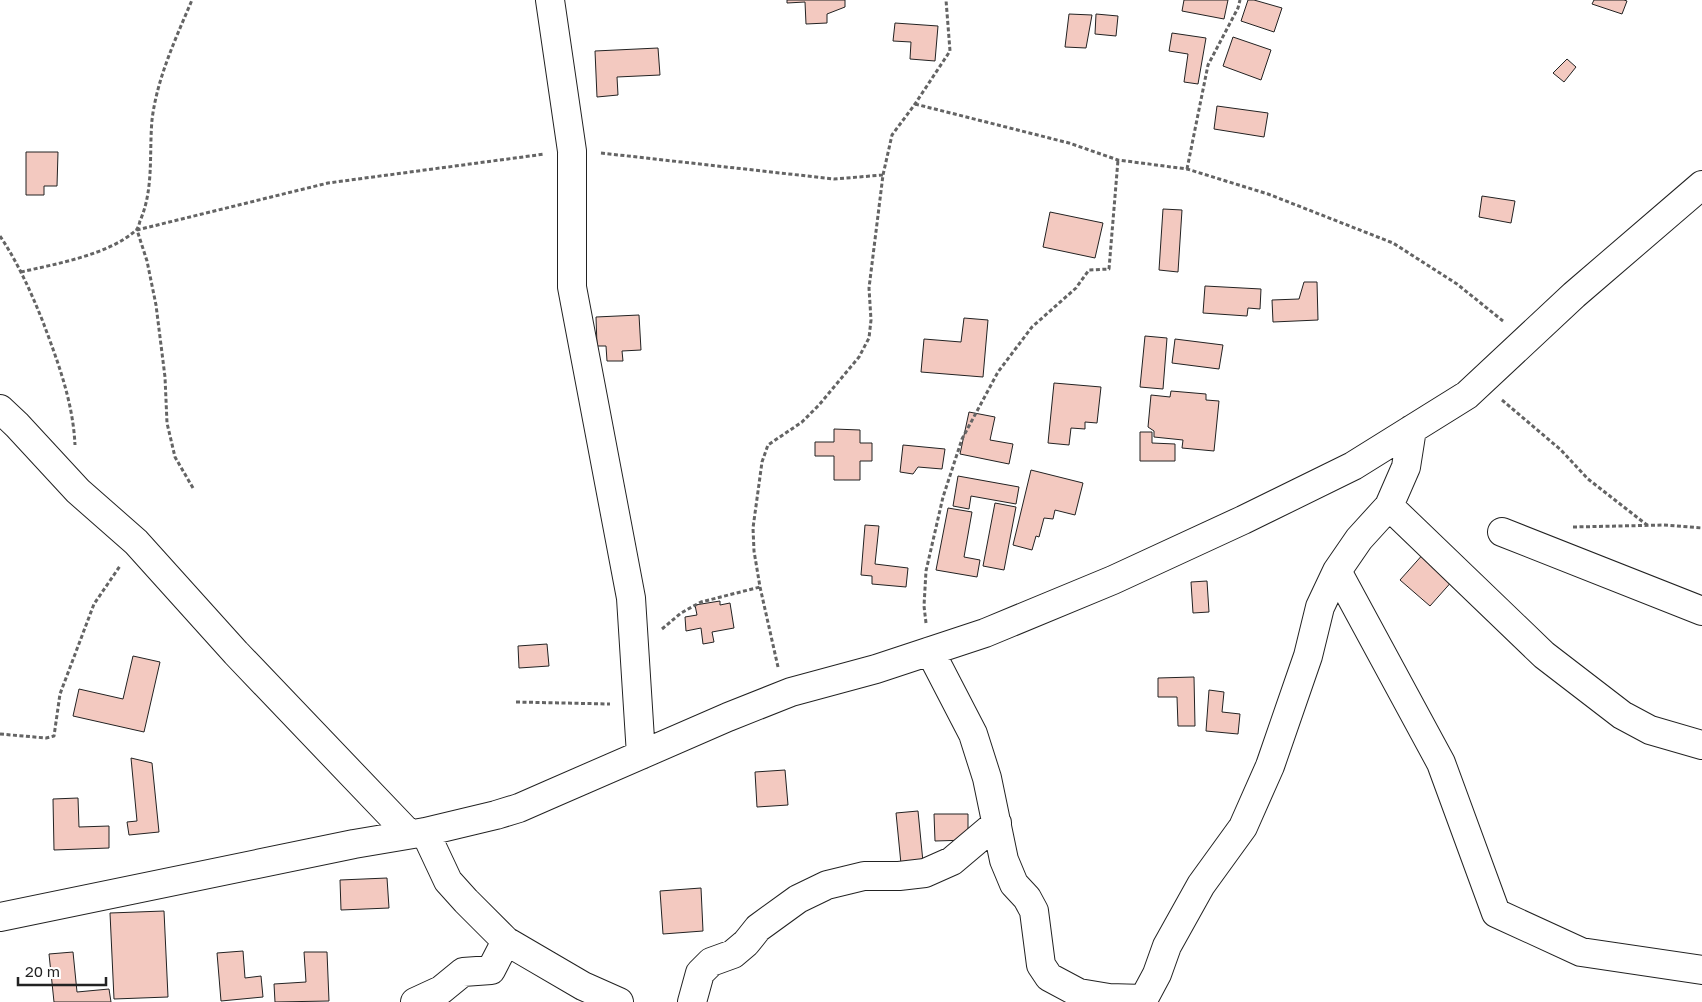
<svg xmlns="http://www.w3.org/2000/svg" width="1702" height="1002" font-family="'Golos Text',sans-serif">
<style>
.building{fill:#f3c9c0;stroke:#222}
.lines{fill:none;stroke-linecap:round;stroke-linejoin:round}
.minor-casing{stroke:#222;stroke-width:30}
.path{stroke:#646464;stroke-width:3;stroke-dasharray:4 2.5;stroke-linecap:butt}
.minor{stroke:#fff;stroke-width:28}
</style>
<rect width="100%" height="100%" fill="#fff"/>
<!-- building -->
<path class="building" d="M787,0H845V7L827,14V23L806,24L805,2L787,3Z
M1184,0H1228L1224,19L1182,11Z
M1248,0H1254L1282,8L1274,32L1241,21Z
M1594,0H1624L1627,1L1622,14L1592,4Z
M1069,14L1092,15L1086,48L1065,47Z
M1096,14L1118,16L1116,36L1095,34Z
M895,23L938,26L935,61L910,59L911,42L893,41Z
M1172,33L1206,38L1198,84L1184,82L1188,54L1169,51Z
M1233,37L1271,50L1261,80L1223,66Z
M658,48L660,75L617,77L618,95L597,97L595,51Z
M1567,59L1576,67L1564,82L1553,73Z
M1217,106L1268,113L1264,137L1214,129Z
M26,152H58L57,186H44V195H26Z
M1482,196L1515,201L1511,223L1479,217Z
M1163,209L1182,210L1178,272L1159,270Z
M1050,212L1103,223L1095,258L1043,247Z
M1304,282H1317L1318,320L1273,322L1272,300L1299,299Z
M1205,286L1261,289L1260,309L1248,308L1247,316L1203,313Z
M639,315L641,350L622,351L623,361H607L606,346H597L596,317Z
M964,318L988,320L983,377L921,372L924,339L961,342Z
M1145,336L1167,338L1163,389L1140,387Z
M1175,339L1223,345L1219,369L1172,363Z
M1054,383L1101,387L1097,423L1085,422V429L1071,428L1069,445L1048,443Z
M1171,391L1206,394V400L1219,401L1214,451L1182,448L1183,440L1154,437V431L1148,427L1151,395L1170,397Z
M969,412L995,417L990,440L1013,444L1009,464L960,454Z
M834,429L860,430V443H872V461H860V480H834V456H815V442H834Z
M1140,432H1152V443L1175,444V461H1140Z
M903,445L945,449L942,469L918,467L913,474L900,472Z
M1031,470L1083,483L1075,515L1055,510L1053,519L1044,518L1039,537L1036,536L1032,550L1013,545Z
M958,476L1019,487L1016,504L971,496L969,509L953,506Z
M995,503L1016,507L1004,570L983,566Z
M948,508L972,512L964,557L980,560L977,577L936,570Z
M865,525L879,526L875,564L908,568L906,587L872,584V576L861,575Z
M1425,552L1454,579L1430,606L1400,580Z
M1207,581L1209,612L1193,613L1191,582Z
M720,601V605L730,603L734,628L712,632L714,642L703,644L701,628L686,631L685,617L697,615L695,605Z
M547,644L549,666L519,668L518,646Z
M133,656L160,662L144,732L73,716L79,689L123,699Z
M1194,677L1195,726H1178L1177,697H1158V678Z
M1209,690L1224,692L1222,712L1240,714L1238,734L1206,731Z
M131,758L152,763L159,832L129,835L127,822L137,821Z
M785,770L788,805L757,807L755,772Z
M78,798L79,827L109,826V848L54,850L53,799Z
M918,811L923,862L901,864L896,813Z
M934,814H968V840L935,841Z
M387,878L389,908L341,910L340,880Z
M701,888L703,931L663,934L660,891Z
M164,911L168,997L114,999L110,913Z
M243,951L245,978L261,976L263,997L221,1001L217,953Z
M73,952L77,992L109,989L111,1002H54L49,954Z
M304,952H327L329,1001L275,1002L274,984L306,982Z"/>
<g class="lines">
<defs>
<path id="minor" d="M550,0L572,151V287L631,598L641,755
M0,409L17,425L78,491L136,542L236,653L409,834
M1389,506L1544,655L1622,715L1650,730L1702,745
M1502,532L1702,611
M1337,571L1441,763L1496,913L1581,952L1702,970
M930,651L973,734L987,778L1004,860L1014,884L1027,898L1034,911L1041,965L1049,977L1079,993L1109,998L1144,999
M425,832L448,881L466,901L506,941L583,986L619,1002
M0,917L354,844L425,832L496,815L519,808L551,794L728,717L791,692L876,669L985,633L1113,580L1243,520L1353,466L1467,395L1574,295L1702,185
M415,1002L441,990L463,972L491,970L506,941
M692,1002L700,973L711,962L733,954L746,943L758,928L798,899L827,885L864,876H899L925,873L952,861L997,823
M1142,1002L1157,974L1167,946L1201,885L1243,827L1270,766L1308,656L1320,607L1337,571L1359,539L1389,506L1406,467L1412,429"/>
</defs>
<!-- minor casing -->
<use href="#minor" class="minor-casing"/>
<!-- path -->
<path class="path" d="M915,104L1069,143L1118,160L1187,169L1268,194L1393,243L1457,284L1503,321
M601,153L834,179L883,175
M1187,169L1208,65L1238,8L1240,0
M0,236C18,263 31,292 43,322C58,362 73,402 75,445
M21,272C55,264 108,255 135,231C138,229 139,225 140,221C154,189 149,154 152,120C157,78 176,38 192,0
M1502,400L1561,450L1588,479L1647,525
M193,488L175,457L167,423L165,377L156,305L147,261L137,230L328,183L545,154
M1573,527L1664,525L1702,528
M926,623L924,606L926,571L943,497L962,439L998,372L1032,327L1076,288L1089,270L1109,269L1118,160
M662,629L681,613L701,602L760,587
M778,667L760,587L754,551L753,528L762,462L768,445L802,422L819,405L859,357L869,338L871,320L869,288L883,175L892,135L915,104L950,51L946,0
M516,702L610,704
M0,734L46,738L54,736L60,694L94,604L120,566"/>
<!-- minor -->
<use href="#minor" class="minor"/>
</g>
<!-- scale -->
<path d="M18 977v8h88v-8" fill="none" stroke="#222222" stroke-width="2.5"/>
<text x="25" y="977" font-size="15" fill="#222222" stroke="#ffffff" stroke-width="4" paint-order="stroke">20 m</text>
</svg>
